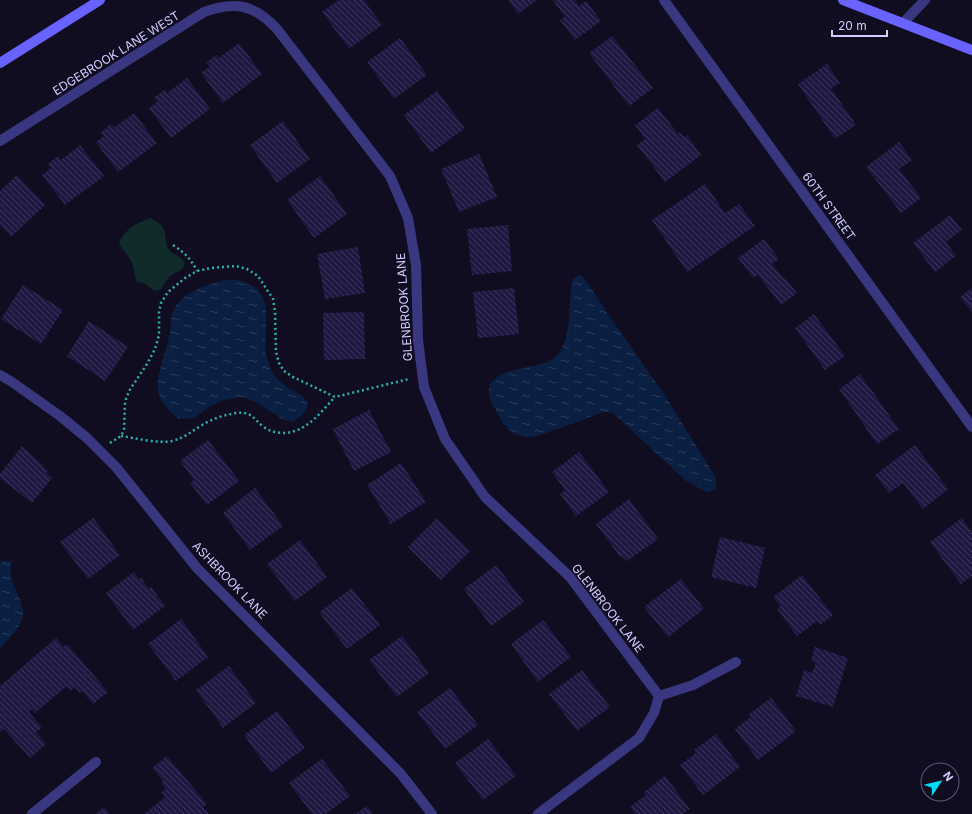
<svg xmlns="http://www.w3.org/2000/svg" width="972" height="814" font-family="Inter,sans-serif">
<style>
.green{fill:#102b2a}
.water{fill:url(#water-ripples)}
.building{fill:url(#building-back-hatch)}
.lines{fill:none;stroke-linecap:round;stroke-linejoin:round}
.path{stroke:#2cb4ac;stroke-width:2.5;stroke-dasharray:2 3;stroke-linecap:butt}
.street{stroke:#3a3781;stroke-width:10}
.secondary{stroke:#6863ff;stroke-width:10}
.labels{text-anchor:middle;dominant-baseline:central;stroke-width:3;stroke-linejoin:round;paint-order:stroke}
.street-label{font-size:12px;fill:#d3ccff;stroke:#100d21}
</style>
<defs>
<pattern id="water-ripples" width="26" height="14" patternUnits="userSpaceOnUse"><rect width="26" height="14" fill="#0a1f42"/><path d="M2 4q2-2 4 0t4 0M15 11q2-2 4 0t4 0" fill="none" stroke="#2d3e5e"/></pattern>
<pattern id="building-back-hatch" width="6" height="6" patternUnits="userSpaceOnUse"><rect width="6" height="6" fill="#211842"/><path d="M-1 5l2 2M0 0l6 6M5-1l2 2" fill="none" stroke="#40385e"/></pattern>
</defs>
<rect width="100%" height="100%" fill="#100d21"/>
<!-- green -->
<path class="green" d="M150,218C154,220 158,222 161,225C168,232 163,244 170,251C176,258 181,253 185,265C181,272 177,271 172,275C167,278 164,284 162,289L154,291L144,283L137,282C134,274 135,270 132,263C129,255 122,251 119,242C127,228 135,224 150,218Z"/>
<!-- water -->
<path class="water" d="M580,275L585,279L612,320L666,397L716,478V489L708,492L701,489L685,480L613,413L603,412C589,417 575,423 561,428C550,431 540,436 529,437C525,438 518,435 514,433C505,429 499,416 494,407C489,400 486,390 492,382C508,363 543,372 558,354C575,332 566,303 573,278Z
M224,280C229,280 237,279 242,281C278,292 262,328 266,355C267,359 269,363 270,367C273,376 282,384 290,389C295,392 302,394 305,399C313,408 300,417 293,422L284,420L256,402L242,397L223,400L209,407L194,418L179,419C142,392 163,371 169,336C172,325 169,316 176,306C187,291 206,285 224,280Z
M0,561H12C6,584 21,592 23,612C24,625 8,640 0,648Z"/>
<!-- building -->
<path class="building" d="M339,0H364L382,25L349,49L322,12Z
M509,0H537L518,14L509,1Z
M553,0H575L579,6L586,1L601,21L575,40L560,20L565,17Z
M612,36L653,88L629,106L589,53Z
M400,38L427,75L394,99L367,62Z
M239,43L262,74L223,103L201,73L210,66L206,62L217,55L219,58Z
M827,64L840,83L831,88L856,125L835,139L798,84Z
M187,78L210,109L171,138L149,108L157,102L154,97L165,90L167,93Z
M437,91L465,128L431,153L404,115Z
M658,108L678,134L680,132L684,137L687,135L701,155L665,182L637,145L645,139L635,125Z
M134,113L157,143L118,172L96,142L104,136L101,132L111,124L114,128Z
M283,121L310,159L277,183L250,145Z
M899,142L912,160L899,169L921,198L901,213L866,167Z
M80,145L104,176L65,205L42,175L51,168L48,164L58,156L61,160Z
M479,154L497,197L459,212L441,169Z
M17,175L45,205L11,237L0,225V191Z
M320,176L347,214L314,238L287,200Z
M705,184L725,213L739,204L755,226L687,272L652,220Z
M950,215L962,230L946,242L956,256L935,272L913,243Z
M508,225L512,271L472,275L467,229Z
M764,239L779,259L772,264L784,279L785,278L797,293L781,305L758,275L753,278L738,258Z
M358,247L365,293L325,299L317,254Z
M23,285L63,310L41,344L1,319Z
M514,288L519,334L478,338L473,292Z
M972,288V312L960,297Z
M364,312L365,359L324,360L323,313Z
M814,314L845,356L825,370L795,328Z
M89,321L128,347L105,381L67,356Z
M860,374L899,429L877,444L839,389Z
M369,410L391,452L354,471L333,429Z
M208,440L239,481L207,505L190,483L194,480L180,461Z
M915,445L948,489L923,509L903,483L889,493L875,475Z
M22,446L43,465L42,466L48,471L46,473L52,478L32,503L0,478V474Z
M579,452L609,492L576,516L560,494L565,490L552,472Z
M401,463L426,502L391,524L367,485Z
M255,488L283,526L250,550L223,513Z
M629,499L658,539L627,561L622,556L620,557L596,524Z
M93,518L120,555L88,579L60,542Z
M437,518L470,551L441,580L408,547Z
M962,518L972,532V576L961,584L930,542Z
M720,537L765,548L756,588L711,577Z
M300,540L327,577L295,601L267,564Z
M496,565L524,602L491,626L464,589Z
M134,572L139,579L141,578L149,589L151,587L165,606L133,630L106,593Z
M802,575L833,615L820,625L817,621L797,636L777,609L780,606L773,597Z
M681,579L704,609L668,637L644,607Z
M352,588L380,625L347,649L319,612Z
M181,619L208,657L176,681L148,644Z
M543,620L571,657L538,682L511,644Z
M402,636L429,673L397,697L369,660Z
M56,638L63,647L67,644L108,692L93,704L82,691L80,693L75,687L70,691L67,686L35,713L32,709L29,712L42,728L36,732L46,744L30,758L4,729L0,732V686Z
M815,647L848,658L833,707L796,696L804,670L812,673L816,663L811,661Z
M229,666L256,703L223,728L196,690Z
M582,670L610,707L577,731L549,694Z
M450,688L478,725L445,749L417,712Z
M771,698L796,731L758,760L735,729L751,717L749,714Z
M277,711L305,748L271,773L244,735Z
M716,734L740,767L703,795L680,765L696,753L694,750Z
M488,739L516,776L483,800L455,763Z
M167,756L207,804L203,807L209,814H144L165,797L161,792L166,789L161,783L163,781L152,768Z
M322,759L350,796L326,814H312L289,783Z
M665,776L690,809L683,814H635L630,807L646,795L644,792Z
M367,806L373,814H356Z
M104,807L110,814H96Z"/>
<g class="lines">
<!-- path -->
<path class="path" d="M173,245C185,253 191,259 197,271
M121,436C135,438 159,444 172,441C185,438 193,430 204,424C214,418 225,415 236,413C252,411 253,419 264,427C269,431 275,432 281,433C305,434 320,413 335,397
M110,443L121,436L124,430L125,402L129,391L147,364L155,349L159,335V312L161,303L168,292L185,278L197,271L211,268L236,266L247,269L258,276L273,299L275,311L276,352L279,363L284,371L293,377L335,397L409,379"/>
<!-- street -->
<path class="street" d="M664,0L972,427
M903,23L925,0
M0,141L204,12C235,1 254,4 277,29L390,176L408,218L416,265L418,340L424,387L445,439L485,497L570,577L659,696
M0,375L12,382L60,416L87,438L116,467L197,568L401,774L432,814
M659,696L693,685L736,662
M32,814L96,762
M538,814L639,738L654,713L659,696"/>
<!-- secondary -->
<path class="secondary" d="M843,0L972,50
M0,63L100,0"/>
</g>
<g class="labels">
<!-- street labels -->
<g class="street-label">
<text transform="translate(116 53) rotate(-32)">EDGEBROOK LANE WEST</text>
<text transform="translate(829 206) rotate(54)">60TH STREET</text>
<text transform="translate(404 307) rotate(-94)">GLENBROOK LANE</text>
<text transform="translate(230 580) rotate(46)">ASHBROOK LANE</text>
<text transform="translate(608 608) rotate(52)">GLENBROOK LANE</text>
</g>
</g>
<!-- north arrow -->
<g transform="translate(940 782) rotate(55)"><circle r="19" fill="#100d21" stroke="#5e597a"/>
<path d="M0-3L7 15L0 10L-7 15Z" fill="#00ddf7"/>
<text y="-6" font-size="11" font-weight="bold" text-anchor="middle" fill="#d3ccff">N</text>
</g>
<!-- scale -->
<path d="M832 30v6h55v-6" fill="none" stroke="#d3ccff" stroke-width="2"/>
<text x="838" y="30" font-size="12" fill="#d3ccff" stroke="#100d21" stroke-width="3" paint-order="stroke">20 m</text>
</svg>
